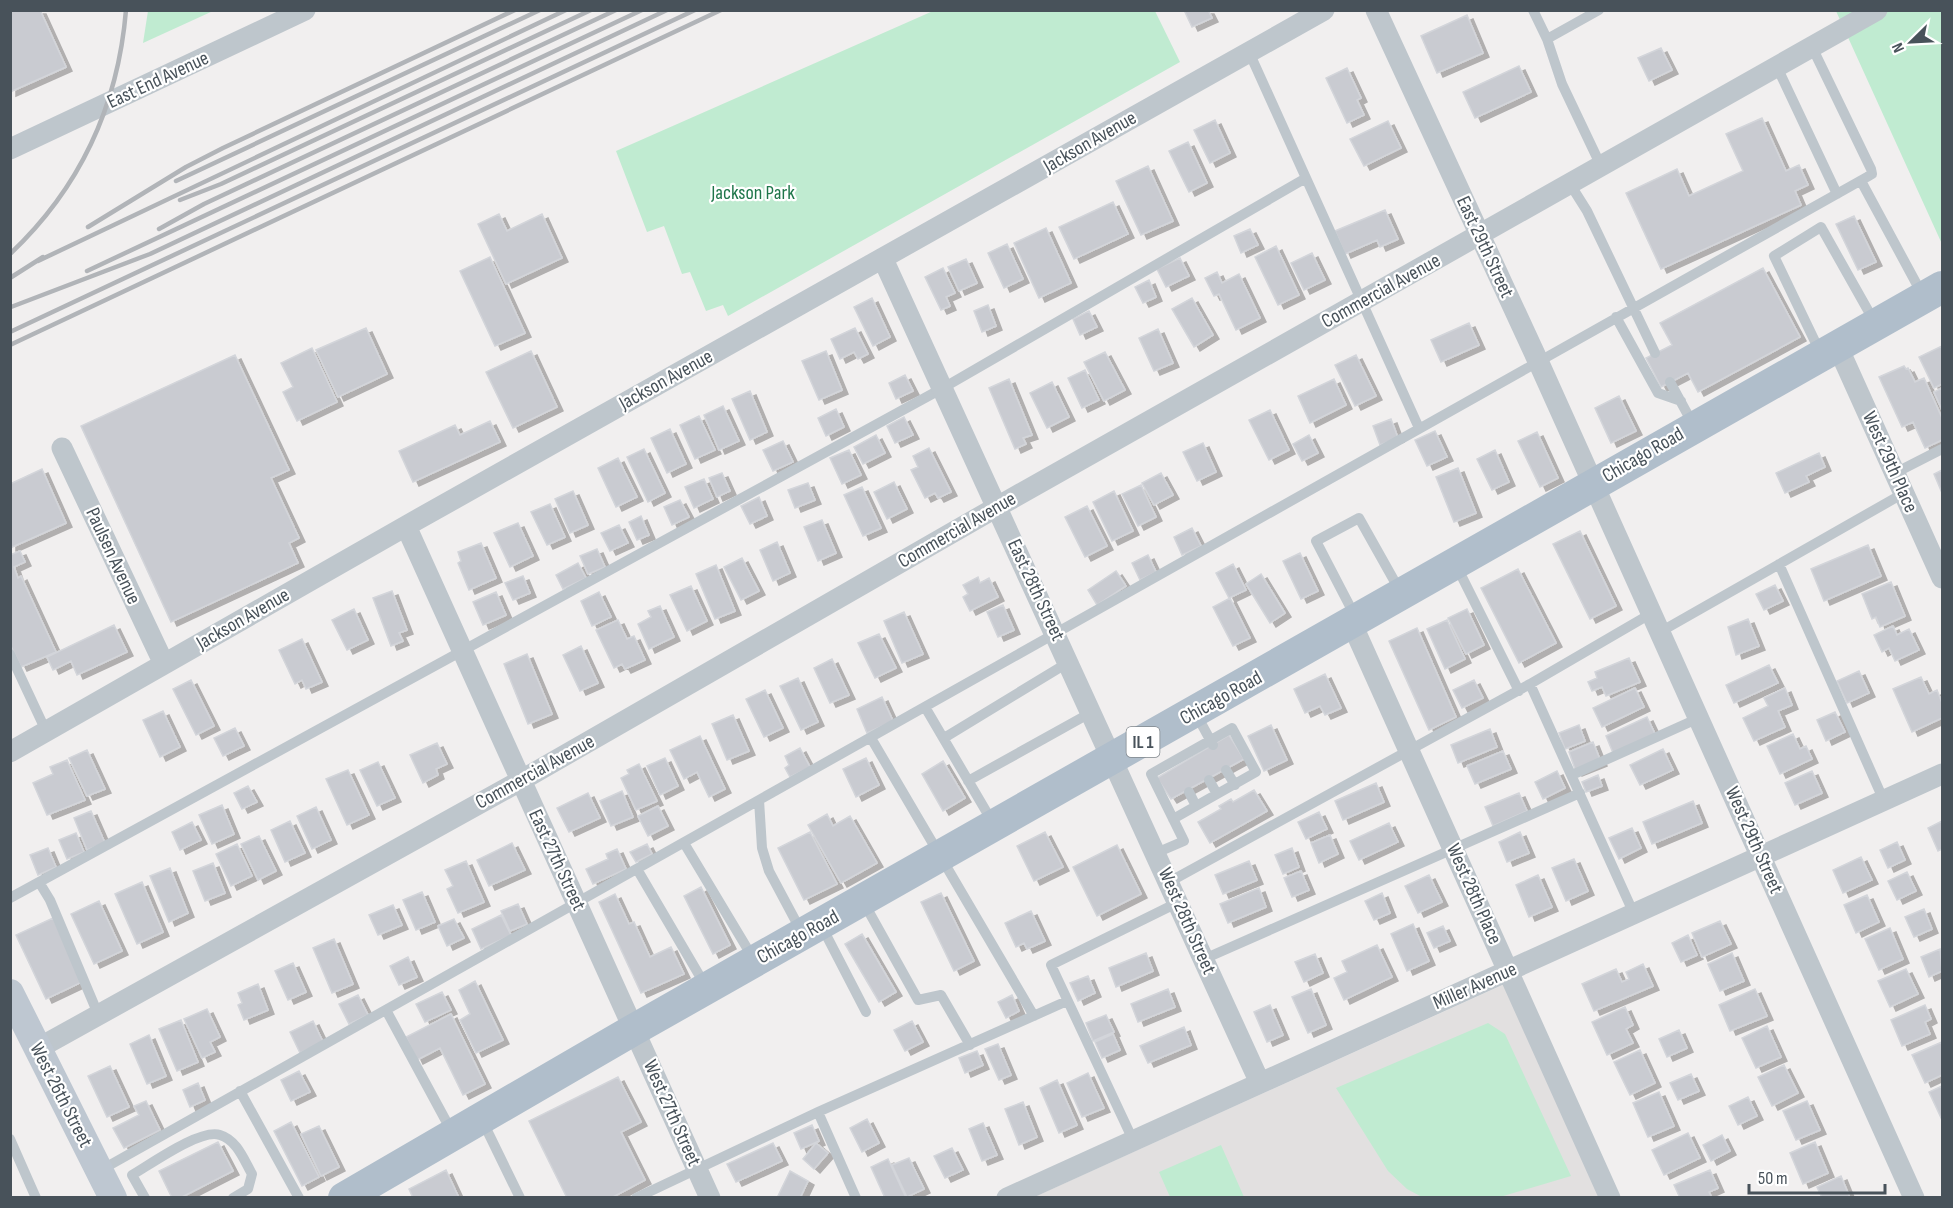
<svg xmlns="http://www.w3.org/2000/svg" width="1953" height="1208" font-family="'Sofia Sans Condensed',sans-serif">
<style>
.education{fill:#e2e0e0}
.green{fill:#c0ebd1}
.building{fill:#c9cbd1;stroke:#d3d5da;stroke-width:1.5;filter:url(#shadow)}
.lines{fill:none;stroke-linecap:round;stroke-linejoin:round}
.lane{stroke:#bec6cc;stroke-width:10}
.street{stroke:#bec6cc;stroke-width:21}
.secondary{stroke:#bec7d1;stroke-width:28}
.primary{stroke:#b0becb;stroke-width:32}
.rail{stroke:#b1b4b8;stroke-width:4.5}
.labels{text-anchor:middle;dominant-baseline:central;stroke-width:4.5;stroke-linejoin:round;paint-order:stroke}
.shield{fill:#fff;stroke:#7f868c;stroke-width:1.5}
.shield-label{font-size:18px;font-weight:bold;fill:#48525a}
.street-label{font-size:20px;fill:#48525a;stroke:#fff}
.park-label{font-size:20px;fill:#1f764a;stroke:#fff}
</style>
<defs>
<filter id="shadow"><feDropShadow dx="6" dy="4" stdDeviation="0" flood-color="#0004"/></filter>
</defs>
<rect width="100%" height="100%" fill="#f1efef"/>
<!-- education -->
<path class="education" d="M1507,983L1602,1198H1032Z"/>
<!-- green -->
<path class="green" d="M148,11V10L213,11L143,43Z
M933,11H1155L1180,62L728,316L723,305L706,311L690,272L682,274L664,226L647,232L616,151Z
M1836,11H1942V244Z
M1488,1023L1505,1034L1571,1176L1500,1197H1422L1407,1189L1388,1171L1336,1088Z
M1221,1145L1244,1197H1170L1159,1172Z"/>
<!-- building -->
<path class="building" d="M10,10H40L66,67L10,92Z
M1184,10H1208L1212,18L1192,27Z
M1467,15L1483,53L1437,73L1421,36Z
M1661,48L1672,70L1649,81L1638,58Z
M1519,66L1531,92L1475,118L1463,92Z
M1347,68L1361,98L1357,100L1364,115L1347,123L1326,78Z
M1762,118L1786,171L1799,165L1808,185L1795,191L1801,205L1661,269L1626,193L1677,169L1689,196L1743,171L1726,134Z
M1215,120L1230,153L1210,163L1194,130Z
M1388,121L1401,148L1364,166L1350,139Z
M1188,142L1207,183L1189,192L1169,151Z
M1148,166L1173,221L1141,235L1116,181Z
M1113,202L1128,234L1074,259L1059,227Z
M1385,210L1398,239L1380,247L1377,240L1345,254L1335,231Z
M499,214L507,231L542,214L562,258L506,284L478,224Z
M1854,216L1876,262L1858,270L1836,224Z
M1046,228L1071,283L1039,298L1014,243Z
M1250,229L1258,245L1241,253L1234,236Z
M1007,244L1023,279L1004,288L988,253Z
M1276,246L1299,295L1278,305L1255,257Z
M1312,253L1325,280L1304,290L1291,263Z
M490,257L525,333L495,346L460,271Z
M1180,258L1189,276L1166,287L1157,269Z
M966,259L977,283L959,291L948,267Z
M943,268L955,293L946,297L950,306L941,310L925,277Z
M1763,268L1800,337L1698,392L1688,373L1661,387L1646,358L1672,345L1660,323Z
M1217,272L1222,283L1239,274L1260,318L1236,330L1219,294L1214,296L1205,278Z
M1149,280L1156,297L1143,303L1135,287Z
M872,298L890,337L873,346L854,307Z
M1192,298L1213,335L1194,347L1172,309Z
M988,305L996,326L982,332L974,311Z
M1089,311L1097,327L1080,335L1073,319Z
M1469,323L1479,345L1441,362L1431,340Z
M366,328L387,374L338,397L316,350Z
M855,328L868,354L858,359L854,352L840,359L831,339Z
M1158,329L1173,363L1154,371L1139,338Z
M1942,346V384L1934,388L1919,357Z
M312,348L337,402L297,421L283,392L293,387L281,363Z
M531,351L557,407L513,428L486,372Z
M826,351L842,390L819,400L802,361Z
M1105,352L1125,390L1104,401L1084,362Z
M235,355L289,470L271,478L299,538L289,543L298,563L171,622L81,426Z
M1356,355L1376,396L1355,406L1335,365Z
M1904,366L1906,369L1908,368L1915,382L1924,378L1942,418V440L1925,448L1913,422L1902,427L1879,377Z
M1085,370L1099,400L1082,408L1068,378Z
M905,375L913,391L896,399L889,383Z
M1009,379L1032,435L1023,438L1026,444L1015,449L989,388Z
M1334,379L1346,405L1310,423L1298,396Z
M1052,382L1069,417L1047,428L1030,393Z
M1942,388V410L1934,392Z
M750,391L767,432L750,440L732,399Z
M1619,396L1636,431L1611,443L1595,408Z
M723,406L739,441L719,450L704,415Z
M836,409L844,427L826,436L818,418Z
M1270,410L1289,450L1269,460L1249,420Z
M699,416L715,450L695,459L680,425Z
M904,417L913,435L895,443L887,426Z
M1391,419L1398,438L1380,445L1373,426Z
M490,421L500,442L413,482L399,451L455,425L460,435Z
M670,429L686,464L667,473L651,438Z
M1435,431L1447,457L1427,466L1415,440Z
M1537,432L1558,478L1540,487L1518,441Z
M876,435L885,453L863,464L854,447Z
M1309,435L1318,453L1302,461L1293,444Z
M783,441L793,462L773,471L763,450Z
M1203,443L1216,472L1197,481L1183,452Z
M929,448L951,492L938,498L935,493L925,498L911,470L918,467L913,456Z
M644,449L665,493L648,502L627,457Z
M849,450L861,475L842,484L830,458Z
M1495,450L1509,482L1492,490L1477,459Z
M1819,453L1825,467L1806,476L1809,482L1785,493L1776,473Z
M618,458L637,497L616,507L598,468Z
M1458,468L1476,513L1454,522L1436,477Z
M42,469L66,523L10,548V484Z
M1942,470V493L1934,474Z
M722,473L730,491L717,497L709,478Z
M1161,473L1173,495L1154,505L1142,483Z
M704,479L713,499L694,508L685,487Z
M894,482L907,509L887,519L874,492Z
M808,483L815,500L795,508L788,490Z
M1141,485L1156,517L1138,526L1122,494Z
M862,487L881,528L863,536L844,495Z
M573,491L588,525L570,533L555,499Z
M1114,491L1133,531L1112,541L1093,502Z
M759,497L767,516L750,524L741,506Z
M680,500L689,517L672,525L664,507Z
M550,504L565,537L547,545L531,512Z
M1087,506L1107,546L1085,557L1065,517Z
M641,516L649,535L637,540L629,522Z
M822,520L836,553L818,561L804,527Z
M518,523L533,556L510,567L494,533Z
M619,525L628,543L610,551L601,533Z
M1192,528L1201,546L1182,555L1174,537Z
M1580,531L1616,606L1590,619L1553,544Z
M777,542L790,573L773,581L760,550Z
M481,543L496,578L469,590L458,563L461,561L458,552Z
M1868,545L1881,576L1824,601L1811,569Z
M597,549L605,567L588,574L580,556Z
M20,551L25,562L14,567L18,578L21,576L56,652L21,667L10,644V555Z
M1300,553L1318,591L1301,599L1283,561Z
M1148,555L1156,572L1140,580L1132,563Z
M742,558L759,591L741,600L724,567Z
M578,563L586,578L563,589L556,575Z
M1233,564L1246,590L1229,598L1216,573Z
M716,565L735,611L715,619L696,574Z
M1518,569L1556,643L1519,663L1481,588Z
M1116,571L1126,586L1097,605L1088,590Z
M1261,574L1285,613L1270,623L1246,584Z
M523,576L530,593L513,600L505,583Z
M978,577L980,583L989,578L998,597L970,611L963,597L968,594L963,585Z
M1891,582L1905,616L1880,627L1876,617L1872,619L1862,594Z
M1775,585L1783,601L1764,610L1756,594Z
M691,586L707,621L687,631L670,595Z
M392,591L407,630L399,633L403,641L391,646L373,598Z
M496,592L506,615L483,625L473,602Z
M599,592L611,617L592,626L581,601Z
M1230,598L1250,638L1233,646L1213,607Z
M1003,605L1014,630L998,637L987,612Z
M660,606L674,637L649,649L638,624L651,617L648,611Z
M354,609L368,640L347,650L332,620Z
M1467,609L1484,645L1466,654L1448,618Z
M904,612L923,654L902,663L884,621Z
M1748,619L1759,646L1736,655L1728,627Z
M618,620L627,639L634,636L645,660L625,669L622,664L614,668L596,630Z
M1447,620L1465,659L1445,669L1427,629Z
M114,625L127,652L77,675L71,661L53,670L47,657Z
M1893,626L1897,635L1909,629L1919,650L1895,661L1889,648L1882,652L1874,635Z
M1417,628L1456,717L1429,730L1389,641Z
M879,634L896,668L875,678L858,643Z
M302,639L322,682L306,689L302,680L295,684L279,650Z
M581,646L598,683L580,691L563,655Z
M527,654L552,714L528,724L504,664Z
M1629,658L1640,682L1606,696L1602,687L1592,691L1588,682L1597,678L1595,672Z
M832,659L849,695L830,703L814,668Z
M1769,665L1778,683L1734,703L1726,685Z
M1859,671L1869,693L1847,703L1837,681Z
M1325,674L1341,708L1325,715L1320,706L1305,713L1294,689Z
M1921,677L1929,694L1937,690L1942,703V718L1912,732L1893,689Z
M798,678L818,722L801,730L780,686Z
M191,680L214,726L196,735L173,689Z
M1474,680L1483,698L1462,708L1453,690Z
M1635,688L1644,707L1602,727L1593,708Z
M1785,688L1792,705L1778,711L1785,727L1754,741L1743,718L1768,706L1764,698Z
M765,690L783,728L764,737L746,699Z
M882,697L893,721L867,733L857,709Z
M163,711L180,747L160,757L143,720Z
M1835,712L1845,732L1826,741L1817,720Z
M733,715L749,751L727,760L712,724Z
M1647,717L1655,734L1613,753L1606,736Z
M1271,725L1287,760L1264,771L1248,736Z
M1579,725L1585,741L1565,749L1559,733Z
M235,728L244,746L223,756L214,738Z
M1490,729L1497,747L1458,763L1451,745Z
M1793,734L1800,749L1806,746L1812,759L1780,774L1767,746Z
M1229,735L1244,759L1171,799L1157,778Z
M700,736L725,789L709,797L697,772L684,779L670,750Z
M1593,742L1601,762L1576,772L1569,752Z
M437,743L447,764L436,769L438,775L423,783L410,755Z
M800,748L810,767L790,777L785,768L789,765L785,756Z
M1663,749L1673,770L1640,785L1630,765Z
M87,750L105,789L87,796L69,758Z
M1503,751L1511,769L1475,784L1467,766Z
M665,758L678,786L660,795L647,766Z
M866,758L879,785L856,797L843,769Z
M67,760L85,800L47,815L33,783L53,774L50,767Z
M943,761L965,798L943,811L922,774Z
M378,762L395,798L377,806L360,770Z
M639,764L657,801L636,810L621,778L629,774L627,770Z
M348,770L369,815L347,825L326,779Z
M1557,771L1565,788L1543,799L1535,782Z
M1812,771L1822,793L1795,805L1785,783Z
M1598,775L1602,786L1586,792L1582,782Z
M1376,783L1384,802L1343,820L1335,801Z
M248,786L257,802L242,809L234,793Z
M1254,790L1267,811L1210,843L1198,822L1221,809L1219,806L1231,799L1233,802Z
M622,791L633,817L611,826L600,801Z
M588,793L600,818L569,832L557,808Z
M1519,793L1527,811L1493,826L1485,807Z
M1693,801L1702,823L1652,844L1643,822Z
M222,805L234,834L212,844L199,815Z
M658,806L668,826L648,836L638,816Z
M316,807L331,840L312,849L297,816Z
M91,811L105,843L87,850L74,818Z
M1319,812L1327,829L1306,839L1298,822Z
M827,814L833,826L850,816L877,863L841,883L808,825Z
M290,821L305,853L285,862L271,830Z
M1942,821V849L1938,851L1928,828Z
M192,822L201,840L180,850L172,832Z
M1389,823L1398,842L1359,860L1350,841Z
M1632,828L1641,848L1619,859L1609,838Z
M810,832L837,884L804,900L778,848Z
M1045,832L1063,867L1034,881L1017,846Z
M1520,832L1529,853L1507,862L1499,842Z
M76,833L84,852L67,859L59,840Z
M1330,835L1338,854L1319,863L1311,843Z
M259,836L276,871L258,880L241,844Z
M1897,842L1905,860L1888,868L1880,850Z
M512,843L525,870L489,886L477,860Z
M237,844L252,876L231,886L216,854Z
M647,844L652,854L636,862L630,852Z
M1117,845L1141,894L1097,916L1073,867Z
M48,848L56,867L38,875L30,855Z
M1292,848L1299,867L1283,874L1275,855Z
M617,849L626,869L593,884L586,869L608,859L606,854Z
M1861,857L1872,880L1843,893L1833,870Z
M1574,859L1588,891L1566,901L1552,868Z
M466,861L484,902L458,913L447,889L453,886L445,870Z
M1249,861L1257,880L1223,894L1215,875Z
M213,863L225,893L205,901L193,871Z
M170,868L188,913L169,922L150,876Z
M1301,871L1309,890L1292,897L1284,878Z
M1907,872L1916,891L1897,900L1888,881Z
M1429,875L1442,902L1418,913L1405,886Z
M1538,875L1552,907L1529,917L1516,885Z
M142,882L163,932L137,944L115,894Z
M701,887L730,945L713,954L684,896Z
M1259,888L1266,907L1228,923L1220,904Z
M422,892L435,922L416,930L403,900Z
M941,893L974,961L954,971L921,902Z
M1382,893L1390,913L1374,920L1365,901Z
M615,894L629,924L634,922L650,957L671,947L684,974L641,993L599,902Z
M1867,895L1879,922L1856,933L1844,905Z
M99,901L122,951L94,964L71,914Z
M518,904L527,924L510,931L501,911Z
M393,905L402,925L378,935L369,915Z
M1924,909L1932,929L1914,937L1905,917Z
M1031,911L1045,941L1027,949L1024,943L1016,947L1005,923Z
M501,915L511,935L481,949L472,929Z
M53,918L82,982L46,999L16,935Z
M454,919L464,938L447,946L438,926Z
M1720,921L1731,944L1702,957L1692,933Z
M1413,924L1429,961L1407,971L1391,934Z
M1443,926L1450,941L1434,948L1427,933Z
M1890,928L1903,959L1879,970L1865,939Z
M862,934L896,992L879,1002L845,944Z
M1688,935L1697,955L1681,962L1672,943Z
M334,939L353,984L332,993L313,948Z
M1377,945L1392,977L1344,1000L1334,978L1347,972L1342,961Z
M1940,949L1942,971L1929,977L1921,957Z
M1146,953L1153,971L1116,987L1109,968Z
M1732,953L1744,981L1720,991L1708,964Z
M1315,954L1323,973L1304,982L1295,962Z
M408,957L417,977L399,985L390,966Z
M293,963L306,992L288,1000L275,971Z
M1643,964L1653,986L1594,1011L1582,984L1616,969L1622,982L1629,979L1626,972Z
M1906,969L1918,994L1890,1007L1878,981Z
M1088,976L1095,993L1078,1001L1070,983Z
M475,981L503,1040L476,1053L460,1020L470,1014L459,990Z
M258,984L268,1010L244,1020L238,1005L242,1003L238,993Z
M1168,989L1175,1007L1138,1022L1131,1004Z
M1311,989L1326,1025L1308,1033L1292,997Z
M1755,989L1767,1016L1730,1031L1719,1005Z
M442,992L451,1010L425,1022L416,1004Z
M358,995L368,1015L349,1024L339,1004Z
M1012,995L1019,1011L1006,1018L998,1002Z
M1270,1005L1283,1035L1267,1042L1254,1012Z
M1925,1005L1931,1019L1925,1022L1930,1034L1902,1046L1891,1020Z
M1625,1007L1633,1025L1626,1029L1633,1043L1607,1055L1592,1022Z
M207,1009L220,1037L210,1042L215,1052L202,1058L184,1019Z
M451,1014L485,1084L463,1095L440,1048L417,1060L406,1037Z
M1106,1015L1114,1032L1093,1041L1086,1023Z
M181,1020L198,1062L177,1071L159,1029Z
M313,1021L323,1042L300,1053L290,1032Z
M912,1021L923,1042L905,1051L894,1030Z
M1767,1026L1781,1057L1756,1068L1742,1038Z
M1184,1027L1191,1045L1148,1063L1140,1046Z
M1679,1030L1687,1048L1667,1057L1659,1039Z
M1113,1034L1120,1050L1102,1058L1095,1042Z
M149,1035L166,1076L147,1084L130,1044Z
M1942,1042V1075L1925,1083L1912,1055Z
M998,1044L1011,1075L999,1080L985,1049Z
M1640,1050L1655,1083L1630,1095L1614,1062Z
M977,1051L983,1065L965,1073L959,1058Z
M1784,1065L1798,1093L1772,1106L1758,1077Z
M110,1066L129,1107L107,1117L88,1076Z
M299,1071L310,1092L291,1101L281,1080Z
M1088,1073L1104,1108L1082,1117L1067,1083Z
M1691,1074L1699,1091L1678,1100L1670,1083Z
M618,1077L641,1122L621,1132L645,1180L611,1198H567L529,1121Z
M1057,1080L1077,1125L1059,1133L1040,1088Z
M198,1083L205,1100L190,1107L183,1090Z
M1942,1086V1120L1929,1092Z
M1659,1092L1674,1126L1648,1137L1633,1103Z
M1748,1097L1757,1116L1738,1125L1729,1106Z
M146,1101L160,1130L124,1148L113,1128L139,1115L134,1106Z
M1807,1101L1820,1130L1796,1140L1783,1111Z
M1023,1102L1037,1137L1019,1145L1005,1109Z
M867,1119L879,1143L862,1152L850,1128Z
M291,1122L319,1177L302,1186L274,1131Z
M983,1123L997,1155L982,1161L969,1129Z
M812,1125L819,1141L801,1149L794,1133Z
M319,1126L339,1167L321,1176L301,1134Z
M1688,1133L1700,1158L1664,1175L1652,1150Z
M1722,1135L1730,1151L1711,1161L1703,1145Z
M218,1142L233,1171L180,1198H172L159,1171Z
M1815,1142L1828,1173L1803,1184L1790,1153Z
M773,1143L782,1161L736,1182L727,1164Z
M816,1143L828,1153L814,1169L803,1159Z
M952,1148L963,1170L945,1178L934,1156Z
M909,1158L924,1189L907,1197L892,1165Z
M888,1159L906,1198H885L871,1167Z
M446,1170L459,1198H413L409,1189Z
M1710,1170L1718,1188L1709,1192L1712,1198H1680L1674,1185Z
M790,1171L808,1181L800,1198H777Z
M1841,1176L1850,1198H1822L1817,1187Z"/>
<g class="lines">
<!-- lane -->
<path class="lane" d="M1533,10L1547,39L1562,84L1601,166
M1547,39L1599,10
M1249,52L1419,428
M1777,67L1837,194
M1861,181L1922,294
M1570,184L1587,211L1655,353
M1616,317L1658,393L1681,401
M1821,354L1774,256L1821,227L1874,321
M1670,382L1694,426
M1895,473L1942,449
M1779,564L1884,801
M1456,565L1519,691
M1356,618L1316,541L1359,518L1400,591
M1660,632L1904,493
M10,654L46,731
M1530,684L1634,914
M925,707L993,823
M1196,714L1213,745
M871,738L1034,1016
M944,738L1069,662
M1226,770L1235,785
M1572,775L1699,718
M1209,780L1217,794
M968,781L1092,712
M1189,792L1196,806
M759,800L762,848L769,871L801,931
M684,843L753,958
M1156,853L1184,841L1151,774L1232,728L1256,772L1173,819
M637,869L705,985
M39,882L50,900L98,1014
M1169,882L1530,684L1652,613
M10,898L943,388L1306,178
M864,903L918,1000L941,995L970,1045
M821,925L866,1012
M1204,959L1580,793
M386,1010L452,1132
M240,1091L299,1198
M818,1112L856,1198
M482,1120L520,1198
M10,1139L36,1198
M1133,1140L1051,965L1179,902
M101,1170L1867,177L1872,174L1871,169L1812,47
M145,1198L132,1175C151,1164 201,1128 220,1135C237,1140 244,1160 252,1174L248,1189L233,1198
M636,1198L818,1112L1067,1001"/>
<!-- street -->
<path class="street" d="M1376,10L1538,361L1914,1198
M10,149L305,10
M883,259L1260,1083
M1837,345L1942,578
M62,448L164,664
M406,526L710,1198
M1352,624L1610,1198
M10,752L406,526L1324,10
M37,1049L520,781L997,507L1877,10
M1007,1198L1942,774"/>
<!-- secondary -->
<path class="secondary" d="M10,993L113,1198"/>
<!-- primary -->
<path class="primary" d="M344,1198L635,1029L1942,287"/>
<!-- rail -->
<path class="rail" d="M176,181L540,10
M180,200L221,184L591,10
M88,227L186,167L223,148L515,10
M159,229L204,204L616,10
M10,254C80,188 118,106 126,10
M38,261L566,10
M87,271L642,10
M10,278L43,257
M11,307L150,254L667,10
M10,332L695,10
M10,345L721,10"/>
</g>
<g class="labels">
<!-- shield labels -->
<rect class="shield" x="1126.5" y="727" width="33" height="30" rx="4.5"/>
<g class="shield-label">
<text x="1143" y="742">IL 1</text>
</g>
<!-- street labels -->
<g class="street-label">
<text transform="translate(158 80) rotate(-25)">East End Avenue</text>
<text transform="translate(1090 142) rotate(-30)">Jackson Avenue</text>
<text transform="translate(1485 247) rotate(65)">East 29th Street</text>
<text transform="translate(1381 291) rotate(-29)">Commercial Avenue</text>
<text transform="translate(666 380) rotate(-29)">Jackson Avenue</text>
<text transform="translate(1643 455) rotate(-30)">Chicago Road</text>
<text transform="translate(1890 462) rotate(66)">West 29th Place</text>
<text transform="translate(957 530) rotate(-30)">Commercial Avenue</text>
<text transform="translate(113 556) rotate(65)">Paulsen Avenue</text>
<text transform="translate(1036 590) rotate(65)">East 28th Street</text>
<text transform="translate(243 619) rotate(-30)">Jackson Avenue</text>
<text transform="translate(1221 698) rotate(-29)">Chicago Road</text>
<text transform="translate(535 772) rotate(-29)">Commercial Avenue</text>
<text transform="translate(1754 840) rotate(66)">West 29th Street</text>
<text transform="translate(557 860) rotate(65)">East 27th Street</text>
<text transform="translate(1474 894) rotate(66)">West 28th Place</text>
<text transform="translate(1187 921) rotate(66)">West 28th Street</text>
<text transform="translate(798 937) rotate(-29)">Chicago Road</text>
<text transform="translate(1475 986) rotate(-24)">Miller Avenue</text>
<text transform="translate(61 1095) rotate(63)">West 26th Street</text>
<text transform="translate(672 1113) rotate(66)">West 27th Street</text>
</g>
<!-- park labels -->
<g class="park-label">
<text x="753" y="193">Jackson Park</text>
</g>
</g>
<!-- border -->
<rect width="1953" height="1208" fill="none" stroke="#48525a" stroke-width="24"/>
<!-- north arrow -->
<g transform="translate(1911 42) rotate(246)" stroke="#ffffff" stroke-width="4.5" paint-order="stroke">
<path d="M0-4.5L10 22L0 15L-10 22Z" fill="#48525a"/>
<text y="-9" font-size="16" font-weight="bold" text-anchor="middle" fill="#48525a">N</text>
</g>
<!-- scale -->
<path d="M1749 1184v9h136v-9" fill="none" stroke="#48525a" stroke-width="3"/>
<text x="1758" y="1184" font-size="18" fill="#48525a" stroke="#ffffff" stroke-width="4.5" paint-order="stroke">50 m</text>
</svg>
